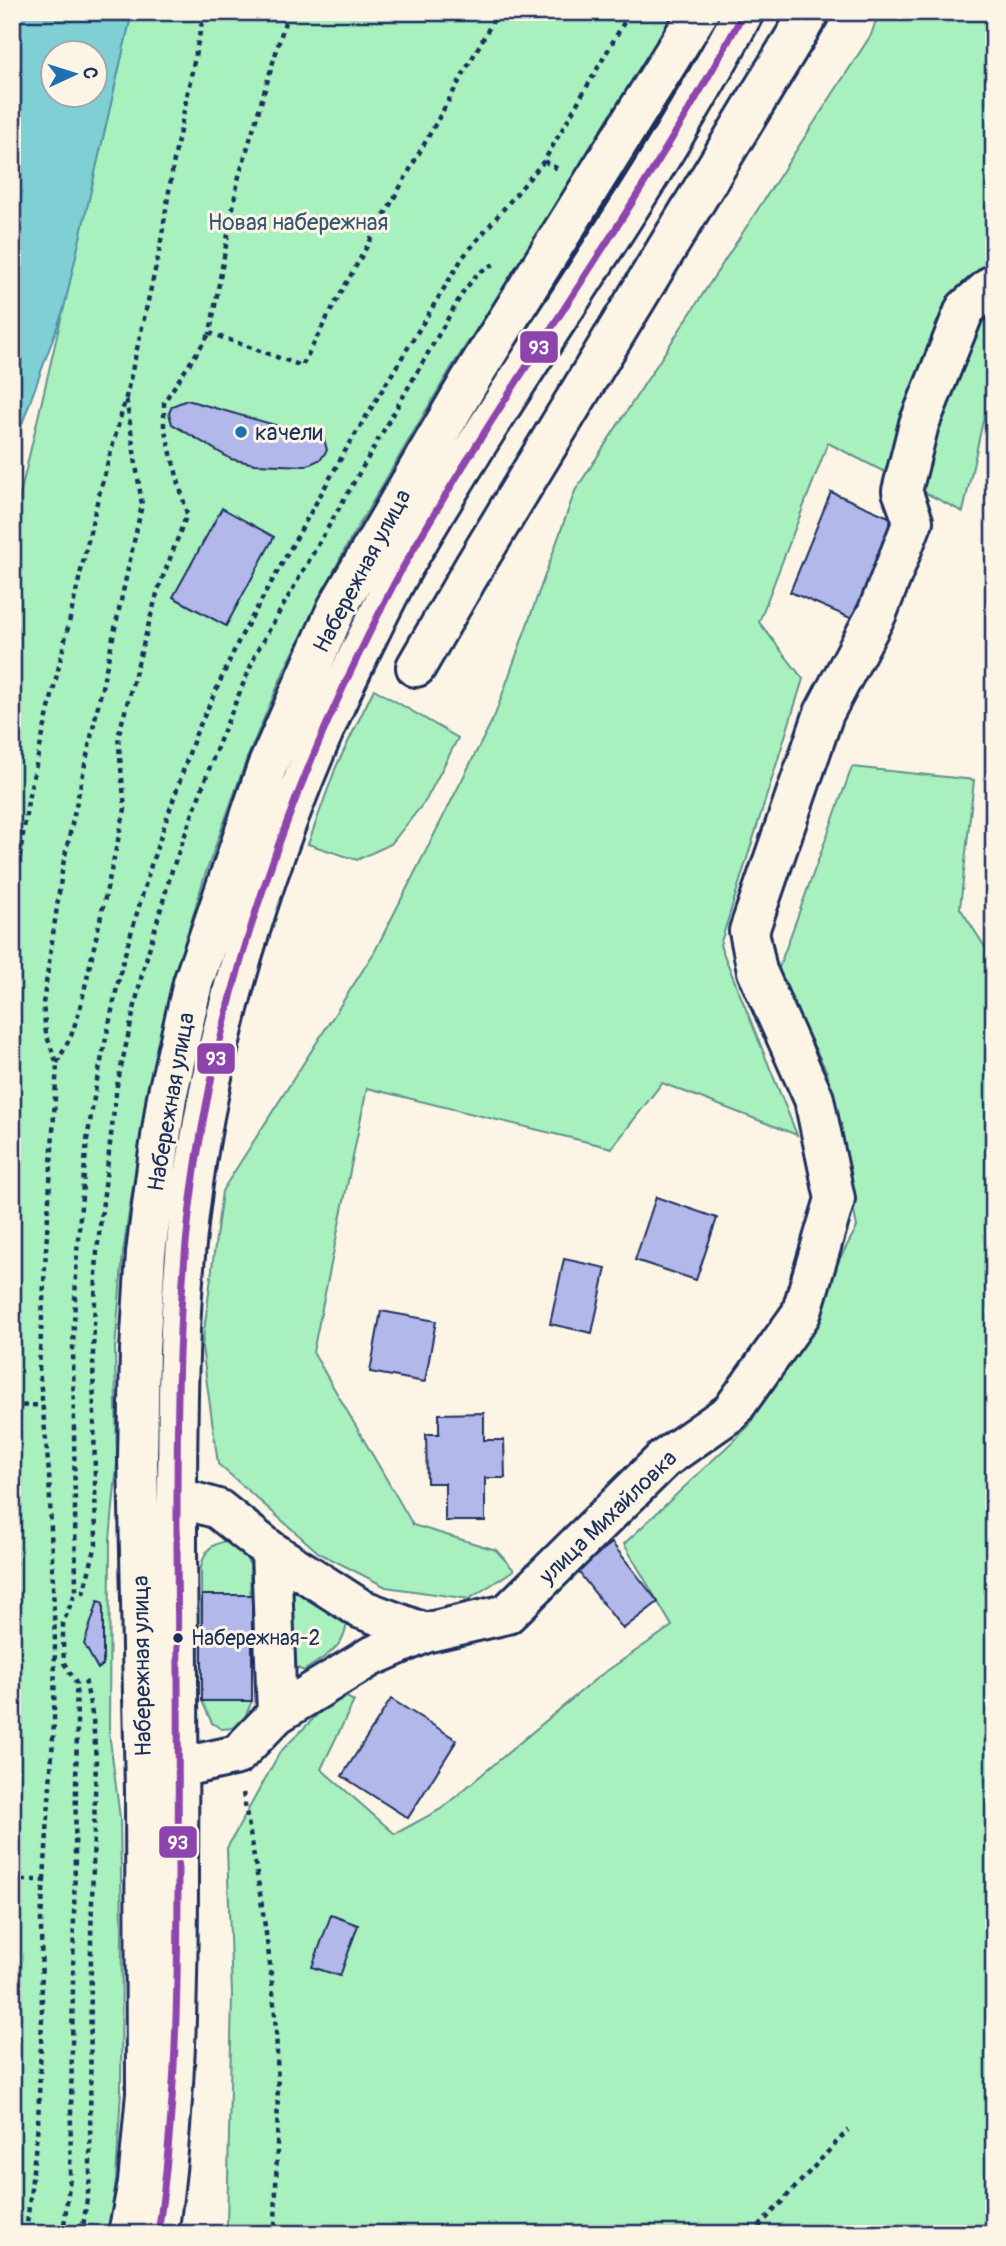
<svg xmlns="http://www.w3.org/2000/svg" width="1006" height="2246" font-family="Pangolin,sans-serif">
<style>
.green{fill:#a8f1bf;stroke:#62908e;stroke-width:2}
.water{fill:#7ed0d4;stroke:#5690a5;stroke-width:2;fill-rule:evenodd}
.building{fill:#b2b8e9;stroke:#1b2f5e;stroke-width:2}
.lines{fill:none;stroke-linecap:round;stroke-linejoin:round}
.minor-casing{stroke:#1b2f5e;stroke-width:44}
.path{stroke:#1b2f5e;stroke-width:4.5;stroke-dasharray:5 5;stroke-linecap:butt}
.minor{stroke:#fcf5e5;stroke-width:38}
.bus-1-casing{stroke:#fcf5e5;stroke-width:12}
.bus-1{stroke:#8e44ad;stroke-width:7}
.poi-dot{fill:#1f6fb2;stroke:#fcf5e5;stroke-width:2.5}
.bus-dot{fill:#1b2f5e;stroke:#fcf5e5;stroke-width:2.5}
.labels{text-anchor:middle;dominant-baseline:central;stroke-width:6;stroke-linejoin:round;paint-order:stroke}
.bus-label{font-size:21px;fill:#1b2f5e;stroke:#fcf5e5;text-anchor:start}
.park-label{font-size:23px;fill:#375671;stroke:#fcf5e5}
.poi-label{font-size:23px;fill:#1b2f5e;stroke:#fcf5e5;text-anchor:start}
.street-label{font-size:23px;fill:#1b2f5e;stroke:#fcf5e5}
.line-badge{stroke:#fcf5e5;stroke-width:2.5}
.badge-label{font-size:19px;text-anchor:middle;font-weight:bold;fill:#fff}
</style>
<rect width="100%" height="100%" fill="#fcf5e5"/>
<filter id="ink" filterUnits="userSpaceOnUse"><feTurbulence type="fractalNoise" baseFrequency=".0143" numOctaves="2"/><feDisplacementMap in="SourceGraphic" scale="14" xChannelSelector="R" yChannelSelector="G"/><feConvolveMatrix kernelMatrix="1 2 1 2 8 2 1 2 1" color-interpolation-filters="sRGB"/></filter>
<g filter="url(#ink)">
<!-- green -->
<path class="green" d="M132,12H677L589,157L451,368L345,549L285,669L247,758L204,878L174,980L148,1093L139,1146L123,1252L115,1349L117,1463L110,1540L109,1732L120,1818L122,1933L121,2090L116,2181L108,2234H12V530Z
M879,12H994V399L984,416L963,512L828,443L759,622L803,679L720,945L797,1135L662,1083L612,1148L367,1088L313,1352L413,1525L496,1550L514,1570L469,1599L386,1587L319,1553L218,1464L202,1347L222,1191L375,951L495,715L575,491L871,35Z
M374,689L458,738L426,800L391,844L357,860L308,844L336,767Z
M852,767L974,780L960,908L994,961V2234H225L227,2226L232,1995L227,1848L280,1752L339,1693L354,1701L321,1769L395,1834L441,1809L598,1677L672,1626L624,1544L749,1426L857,1227L827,1072L777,973Z
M229,1540L243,1553L250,1565L252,1701L245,1717L232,1728L222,1729L212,1723L202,1701L201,1567C205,1549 211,1544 229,1540Z
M301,1589L347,1619C347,1647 325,1656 304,1671L289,1664V1597Z"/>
<!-- water -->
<path class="water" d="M12,12H132L64,308L17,438L12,457ZM52,52H94V94H52Z"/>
<!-- building -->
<path class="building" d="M187,400L324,439L327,450L321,459L306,466L255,464L231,459L172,424L169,413L172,406Z
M831,492L896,520L855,620L790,592Z
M222,508L274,537L226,626L173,597Z
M656,1197L717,1218L696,1280L635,1260Z
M564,1259L606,1268L592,1333L550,1324Z
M381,1311L436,1321L425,1382L370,1372Z
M484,1413V1440H504L505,1478H485V1521H445V1483H427L426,1434H439V1414Z
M612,1543L658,1602L623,1629L577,1570Z
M202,1595H252V1701H202Z
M98,1601L103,1603V1665L98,1669L84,1644Z
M391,1699L457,1740L408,1818L342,1776Z
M331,1915L358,1925L340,1976L312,1967Z"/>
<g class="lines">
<defs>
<path id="minor" d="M416,667L475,565L810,12
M177,1497L218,1509L271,1551L361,1609L425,1633
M271,1551L277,1714
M178,1768L237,1755L277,1714L370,1657L425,1633L507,1614L664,1459L731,1412L801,1314L835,1199L814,1099L757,971L749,931L824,713L877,613L913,521L902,491L919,424L965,309L994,284
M128,2234L138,2183L146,2093L145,1791L138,1458L140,1350L146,1253L159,1151L167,1097L193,983L267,767L337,608L469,382L699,12
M158,2234C176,2112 178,1990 178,1867C179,1761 178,1654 177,1547C177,1417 176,1286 197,1157C225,982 283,811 360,652C376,620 391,587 409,557C515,372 644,201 744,12"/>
</defs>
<!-- minor casing -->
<use href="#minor" class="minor-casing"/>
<!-- path -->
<path class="path" d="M288,12L238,180L210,333L302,366L328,316L498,12
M544,161L558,169
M12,906L29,795L97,502L126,397L159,253L174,160L204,12
M57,1063L71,1036L80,1009L125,809L118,737L158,590L187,514L164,427V402L210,333
M12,1406L42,1405
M12,1500C17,1598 17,1696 12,1793
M83,1594L96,1545L93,1351L97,1251L110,1144L117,1085L143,970L172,870L218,745L256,653L463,292L478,273L498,262
M243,1793C255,1863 268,1933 274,2004C281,2080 276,2158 275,2234
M12,1880H44L41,1919L42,2016L38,2124L26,2234
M44,1880L54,1722L55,1642L49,1473L39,1368L57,1064L46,1034L43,1004L63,865L142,505L126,397
M63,2234L70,2177L77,1722L76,1683L64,1663L63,1642V1623L76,1591L73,1349L77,1251L87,1140L97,1080L122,964L152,862L195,736L239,640L344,453L463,257L544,161L630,12
M82,2234L90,2178L91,1936L96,1760L93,1719L85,1679
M752,2234L848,2130"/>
<!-- minor -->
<use href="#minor" class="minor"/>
<defs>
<path id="bus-1" d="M158,2234C176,2112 178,1990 178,1867C179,1761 178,1654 177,1547C177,1417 176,1286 197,1157C225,982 283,811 360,652C376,620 391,587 409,557C515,372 644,201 744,12"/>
</defs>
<!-- bus-1 casing -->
<use href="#bus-1" class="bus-1-casing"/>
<!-- bus-1 -->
<use href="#bus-1" class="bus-1"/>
</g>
</g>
<!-- markers -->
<circle class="poi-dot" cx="241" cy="432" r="7"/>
<circle class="bus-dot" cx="178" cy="1638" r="6"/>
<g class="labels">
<!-- bus labels -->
<g class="bus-label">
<text x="191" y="1638">Набережная-2</text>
</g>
<!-- park labels -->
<g class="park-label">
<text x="298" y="222">Новая набережная</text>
</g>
<!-- poi labels -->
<g class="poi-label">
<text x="255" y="432">качели</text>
</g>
<!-- street labels -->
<g class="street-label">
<text transform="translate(362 571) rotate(-62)">Набережная улица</text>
<text transform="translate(171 1102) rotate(-80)">Набережная улица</text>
<text transform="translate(608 1517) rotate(-44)">улица Михайловка</text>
<text transform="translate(142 1666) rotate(-91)">Набережная улица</text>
</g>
</g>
<g class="line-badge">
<rect x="519" y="330" width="40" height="34" rx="7" fill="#8e44ad"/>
<rect x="196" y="1042" width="40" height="33" rx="7" fill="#8e44ad"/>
<rect x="158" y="1825" width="40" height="34" rx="7" fill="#8e44ad"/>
</g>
<g class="badge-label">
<text x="539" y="354">93</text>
<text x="216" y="1065">93</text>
<text x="178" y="1849">93</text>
</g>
<!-- margin -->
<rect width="1006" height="2246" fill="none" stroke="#fcf5e5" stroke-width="42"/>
<rect x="21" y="21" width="964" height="2204" fill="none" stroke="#1b2f5e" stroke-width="2.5" filter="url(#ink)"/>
<!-- north arrow -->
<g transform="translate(74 74) rotate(86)"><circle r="33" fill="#fcf5e5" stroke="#a2a6af" stroke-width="2"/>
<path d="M0-5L12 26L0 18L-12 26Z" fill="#1f6fb2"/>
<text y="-10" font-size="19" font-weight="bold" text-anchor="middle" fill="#1b2f5e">С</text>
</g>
</svg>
